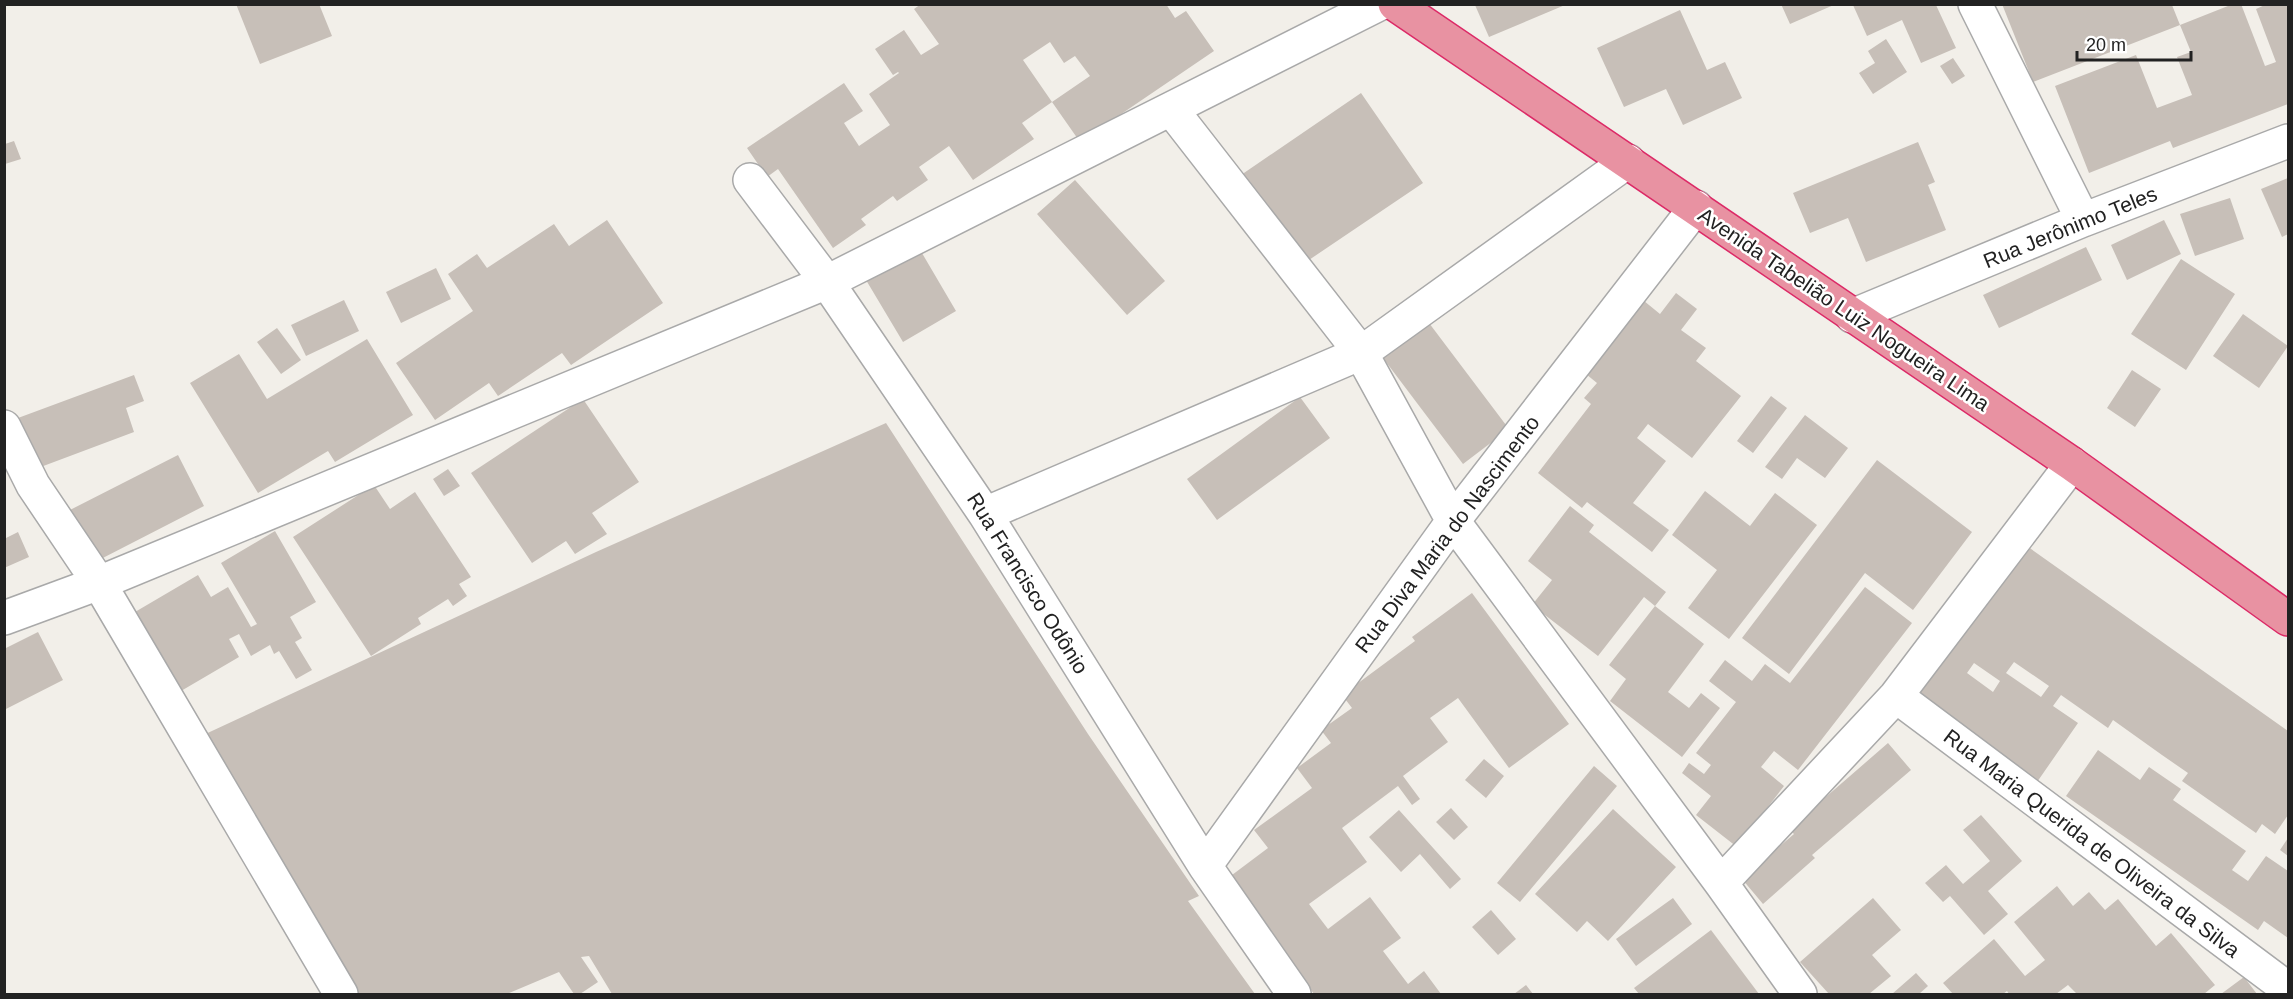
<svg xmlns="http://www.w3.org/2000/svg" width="2293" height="999" font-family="Helvetica,sans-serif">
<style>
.building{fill:#c7bfb8;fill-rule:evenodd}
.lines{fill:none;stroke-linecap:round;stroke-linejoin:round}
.minor-casing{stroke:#a9a9a9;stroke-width:36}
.highway-casing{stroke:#dc2a67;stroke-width:36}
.minor{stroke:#fff;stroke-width:33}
.highway{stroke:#e892a2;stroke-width:33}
.labels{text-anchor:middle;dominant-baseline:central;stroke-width:5;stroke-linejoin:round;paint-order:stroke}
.street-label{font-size:21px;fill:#222;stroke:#fff}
</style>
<rect width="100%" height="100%" fill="#f2efe9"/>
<!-- building -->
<path class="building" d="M236,4H319L332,36L260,64Z
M921,4H1166L1175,18L1186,11L1214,51L1080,142L1052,102L1090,76L1075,56L1064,63L1050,42L1023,60L1052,102L1022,123L1034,139L973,180L949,146L919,167L928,180L897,201L893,196L861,219L866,225L833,248L778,169L767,177L747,148L844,83L863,111L844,123L859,146L890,125L869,94L899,73L898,72L893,75L875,49L904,30L921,55L939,44L914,9Z
M1781,4H1836L1790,24Z
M2002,4H2082L2083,6L2088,5H2172L2180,25L2033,82Z
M2233,4H2241L2265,66L2276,62L2256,9L2267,4H2288V104L2173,148L2170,141L2089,173L2055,86L2136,55L2157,108L2192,95L2177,57L2191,52L2180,25Z
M1475,5H1565L1489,37Z
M1853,5H1936L1956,48L1921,63L1902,20L1867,36Z
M1680,10L1707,70L1725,62L1742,98L1683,125L1666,89L1624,107L1597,48Z
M1886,39L1907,72L1873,94L1859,73L1875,63L1868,51Z
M1953,58L1965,76L1952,84L1940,66Z
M1361,93L1423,183L1303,264L1241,175Z
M14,141L21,159L5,164V144Z
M1918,142L1935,182L1928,185L1946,230L1866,262L1848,218L1810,233L1793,193Z
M2288,178V234L2282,237L2261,189Z
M1075,180L1165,281L1127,315L1037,214Z
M2230,198L2244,239L2195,256L2180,214Z
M607,220L663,303L571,365L562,353L498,396L489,383L435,420L396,363L473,311L448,274L477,254L487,268L554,224L569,246Z
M2164,220L2181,254L2127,280L2111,245Z
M2086,247L2102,280L1999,328L1983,295Z
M919,248L956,311L903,342L866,280Z
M2181,259L2235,294L2186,370L2131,334Z
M436,268L451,299L401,323L386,292Z
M1676,293L1697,309L1681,330L1706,348L1696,361L1741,396L1692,458L1648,424L1637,438L1666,461L1633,503L1669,530L1652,552L1587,502L1582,508L1538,473L1591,404L1584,398L1597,383L1581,370L1638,296L1660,314Z
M344,300L359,331L306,356L291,325Z
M2243,314L2288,346L2259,388L2213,356Z
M1426,319L1509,429L1463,464L1380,354Z
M277,328L301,360L281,374L257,342Z
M367,339L413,415L335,462L328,451L258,493L190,383L239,354L267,399Z
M2132,370L2161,389L2135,427L2107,408Z
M134,375L144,401L126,408L134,432L38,468L18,418Z
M1771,396L1787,408L1753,453L1737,441Z
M1300,397L1330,438L1217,520L1187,479Z
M583,399L639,482L592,513L607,534L575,554L566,541L532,563L471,473Z
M1805,415L1848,448L1825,478L1797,458L1782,479L1765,467Z
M886,423L1088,734L1199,896L1188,901L1255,994H612L589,956L581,957L598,982L580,994H574L559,972L507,994H351L199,737L596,552Z
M178,455L204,506L95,562L68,511Z
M1877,460L1972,532L1913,610L1865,573L1789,674L1742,638Z
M448,469L460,486L444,496L433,479Z
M374,485L390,509L415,492L471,577L459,584L467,596L453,606L448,599L418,618L421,624L371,656L293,537Z
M1705,491L1750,526L1775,493L1817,525L1729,639L1688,608L1717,570L1672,535Z
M1570,506L1594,525L1589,532L1666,592L1655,606L1644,597L1598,656L1532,605L1552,580L1528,561Z
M275,531L316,602L290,617L302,638L295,642L312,670L296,679L279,651L274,654L270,645L251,656L239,634L229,639L239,657L181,691L135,612L198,575L211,597L228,587L251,627L257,624L221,563Z
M18,532L29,557L4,568V539Z
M2024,544L2288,731V815L2275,834L2262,824L2256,833L2182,781L2188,773L2162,755L2113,720L2108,728L2061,695L2053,706L2078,723L2035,785L2010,767L2014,763L1917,694ZM2014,662L2049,686L2041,697L2006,673ZM1974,663L2000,681L1993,692L1967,673Z
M1865,587L1912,623L1798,770L1774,751L1761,767L1784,786L1737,847L1696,815L1711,796L1682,773L1689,763L1704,774L1711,765L1696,753L1736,702L1709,681L1725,660L1752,681L1765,664L1790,683Z
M1472,593L1569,724L1509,768L1458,698L1430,718L1448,742L1403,776L1420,799L1412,805L1398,786L1342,828L1367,862L1309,904L1328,929L1370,897L1401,938L1383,951L1408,984L1424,971L1441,994H1314L1228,878L1268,848L1254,830L1312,788L1297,768L1331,743L1321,730L1352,708L1342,695L1415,641L1412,637Z
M1655,606L1704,644L1668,692L1689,708L1701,693L1720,708L1682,757L1610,701L1626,679L1609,665Z
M38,632L63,680L4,710V649Z
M1888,743L1911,770L1812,855L1815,858L1763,904L1742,879L1794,834L1789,829Z
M2098,750L2140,780L2149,767L2181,789L2173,800L2246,851L2232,870L2248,881L2266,856L2288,871V938L2264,921L2258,930L2066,796Z
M1484,759L1504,776L1486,798L1465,780Z
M1594,766L1617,786L1520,902L1497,883Z
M1451,808L1468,827L1454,840L1436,822Z
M1613,809L1676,867L1608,941L1587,921L1577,932L1535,894Z
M1399,810L1461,879L1450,889L1420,854L1401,872L1369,837Z
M1981,815L2022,861L1988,891L2008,914L1984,935L1950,896L1943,902L1925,883L1946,865L1963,884L1990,861L1963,830Z
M2288,838V856L2280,850Z
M2057,886L2073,906L2089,892L2105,910L2118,899L2156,946L2171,933L2215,985L2204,994H2077L2068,985L2056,994H2009L2007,991L2003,994H1953L1943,983L1994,939L2025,976L2045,960L2014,922Z
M1673,898L1692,924L1636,966L1616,939Z
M1873,898L1901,930L1872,955L1891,976L1869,994H1829L1800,962Z
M1491,910L1516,939L1498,955L1472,927Z
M1711,930L1759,994H1639L1634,988Z
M1916,973L1928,986L1919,994H1892Z
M2244,977L2257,994H2221Z
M1526,985L1533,994H1514Z"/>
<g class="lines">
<defs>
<path id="minor" d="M1975,4L2083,220
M1171,109L1361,353L1453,521L1721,883L1800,994
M750,180L827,282L985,514L1205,866L1294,994
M1852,316L2083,220L2288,141
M4,427L33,485L99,583L341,994
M985,514L1361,353L1628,161
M4,618L99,583L827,282L1379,4
M1896,696L2288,989
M1205,866L1453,521L1696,207
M1721,883L1896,696L2072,464"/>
<path id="highway" d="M1395,4L2072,464L2288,619"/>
</defs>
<!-- minor casing -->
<use href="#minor" class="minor-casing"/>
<!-- highway casing -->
<use href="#highway" class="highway-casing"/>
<!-- minor -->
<use href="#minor" class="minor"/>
<!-- highway -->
<use href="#highway" class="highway"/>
</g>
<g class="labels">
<!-- street labels -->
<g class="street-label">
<text transform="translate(2070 227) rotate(-22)">Rua Jerônimo Teles</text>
<text transform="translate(1844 309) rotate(34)">Avenida Tabelião Luiz Nogueira Lima</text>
<text transform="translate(1447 534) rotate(-53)">Rua Diva Maria do Nascimento</text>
<text transform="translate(1028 583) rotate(58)">Rua Francisco Odônio</text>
<text transform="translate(2092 843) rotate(37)">Rua Maria Querida de Oliveira da Silva</text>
</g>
</g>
<!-- border -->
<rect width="2293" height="999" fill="none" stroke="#222222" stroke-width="12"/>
<!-- scale -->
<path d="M2077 51v9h114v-9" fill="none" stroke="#222222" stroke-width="3"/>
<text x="2086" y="51" font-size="18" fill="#222222" stroke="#ffffff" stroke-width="4.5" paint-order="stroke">20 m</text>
</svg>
